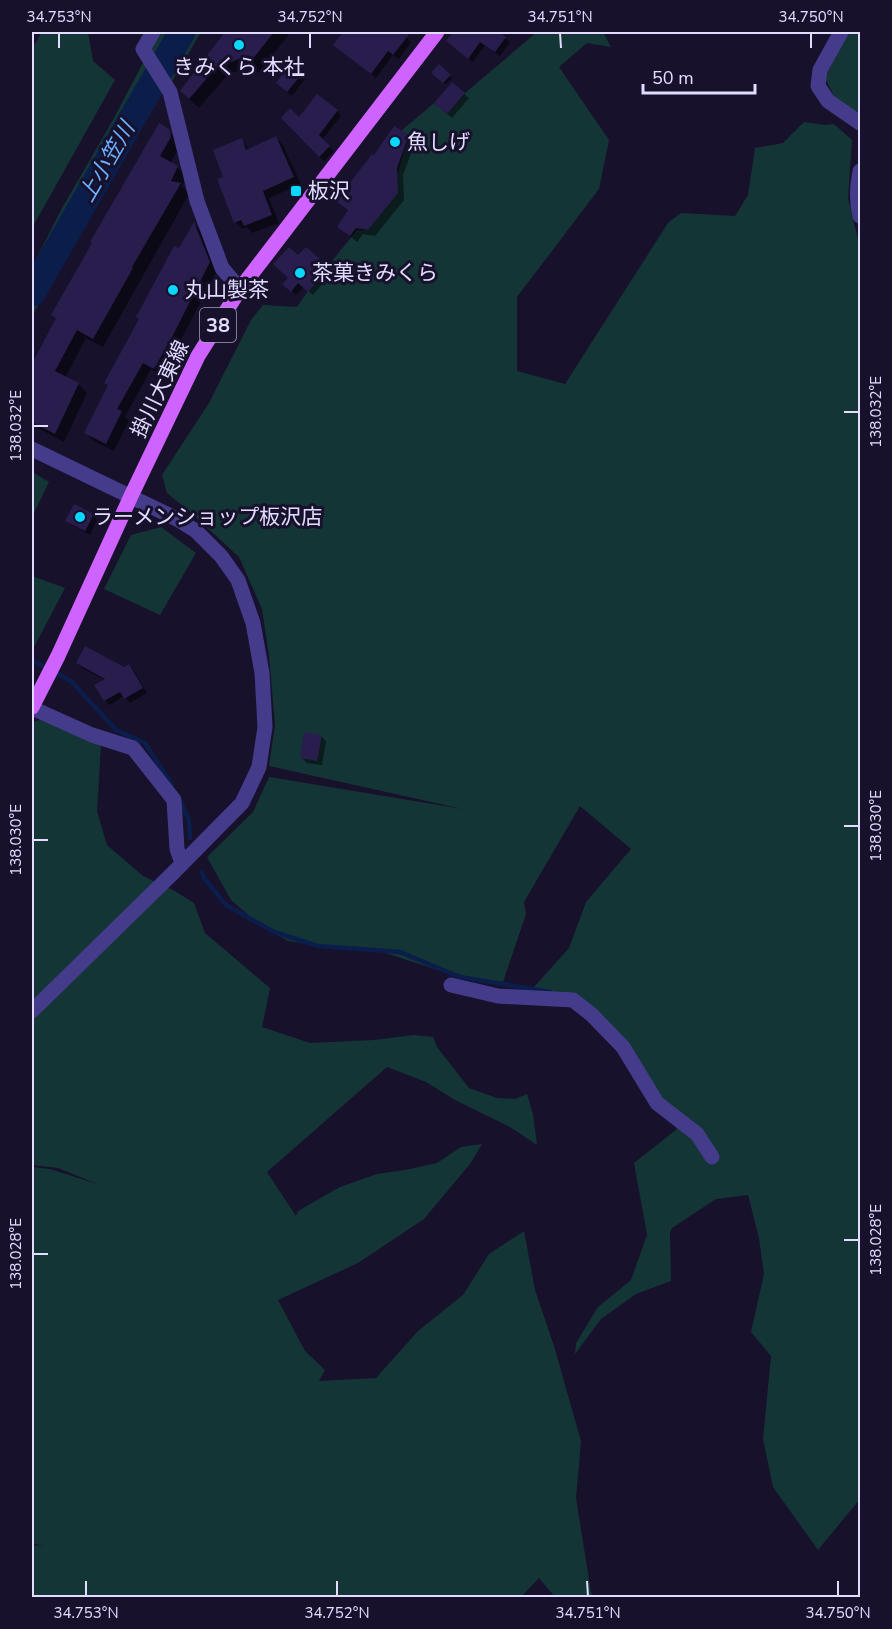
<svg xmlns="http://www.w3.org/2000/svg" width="892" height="1629" font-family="'Nunito Sans','Noto Sans JP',sans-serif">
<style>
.green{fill:#143536}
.shadow{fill:#0007}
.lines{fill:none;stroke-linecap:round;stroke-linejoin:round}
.stream{stroke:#0b1e4b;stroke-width:4.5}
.river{stroke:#0b1e4b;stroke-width:27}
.building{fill:#291d4d}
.minor{stroke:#443c8b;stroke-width:15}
.major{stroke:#ce63ff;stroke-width:15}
.ticks{fill:none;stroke:#e2dcff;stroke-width:2}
.poi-dot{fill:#08d7ff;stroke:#17112c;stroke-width:2}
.labels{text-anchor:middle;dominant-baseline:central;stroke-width:6;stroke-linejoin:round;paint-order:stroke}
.shield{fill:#17112c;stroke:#a59fc0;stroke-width:1.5}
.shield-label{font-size:20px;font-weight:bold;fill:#e2dcff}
.poi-label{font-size:21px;fill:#e2dcff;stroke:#17112c;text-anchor:start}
.street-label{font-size:21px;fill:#e2dcff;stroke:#17112c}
.water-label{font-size:22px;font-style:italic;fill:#6ab1ff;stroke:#17112c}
.neatline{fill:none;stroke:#e2dcff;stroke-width:2}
.ticks-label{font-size:15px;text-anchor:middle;fill:#e2dcff}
</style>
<rect width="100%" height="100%" fill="#17112c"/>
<!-- green -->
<path class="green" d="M42,32H88L93,61L115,80L32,228V49Z
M159,32H201L173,80L153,105L32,316V267L61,210L114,118Z
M537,32H603L611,47L587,43L559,67L609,140L599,189L517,297V371L565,384L668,223L681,213L735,216L748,195L755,148L783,143L804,122L825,125L834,124L852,140L848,199L860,247V1499L818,1550L773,1487L763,1439L771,1356L751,1332L764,1274L759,1238L748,1195L716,1199L672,1228L670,1233L671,1281L636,1294L601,1319L575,1354L576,1343L598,1307L631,1280L647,1235L634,1163L677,1129L623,1047L573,1000L526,996L569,948L586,902L631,849L580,806L524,902L526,914L503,982L469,980L382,952L334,948L288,941L260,925L231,900L207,857L253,812L269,777L463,809L269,766L275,725L269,655L262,609L239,557L189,511L167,493L162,475L209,403L251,320L263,305L297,307L308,291L357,230H368L397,175L409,135L401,131L434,103L447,114L465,93Z
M847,32H860V114L835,98L825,78Z
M32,472L49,482L32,517Z
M161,527L196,553L160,615L104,589L131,535Z
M32,576L65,588L32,651Z
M40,720L101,744L97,811L107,845L143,876L173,890L194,903L205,933L270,988L262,1027L310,1043L374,1040L414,1035L433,1037L437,1047L469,1088L497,1098L515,1099L527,1094L533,1114L537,1145L510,1127L455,1100L426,1082L387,1067L267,1172L296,1216L298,1211L340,1187L377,1174L405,1170L437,1163L461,1147L482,1144L470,1164L424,1219L358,1263L278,1300L305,1351L325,1370L319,1381L376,1378L418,1331L463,1295L489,1254L524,1231L535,1290L554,1346L581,1441L576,1498L591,1592L594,1597H555L539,1578L520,1598L32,1597V1545L43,1546L32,1543V1167L50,1169L100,1185L58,1168L32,1165V727L35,721Z"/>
<!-- shadow -->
<path class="shadow" d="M227,32H291L258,73L251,67L242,71L230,72L199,108L181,92L194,73Z
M345,32H400L411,42L399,59L393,55L376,78L335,45Z
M455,32L462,36L465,32H496L510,42L500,56L485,45L473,62L448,41Z
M439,66L452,78L446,84L433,73Z
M301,75L305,79L292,96L282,88Z
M464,94L469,98L452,118L441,108Z
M337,111L341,116L322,140L334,151L324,161L283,118L299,119Z
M168,131L178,140L180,147L170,163L177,167L187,176L182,186L189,194L103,347L86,338L65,378L78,384L87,393L64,442L32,425V361L34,362Z
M408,136L415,143L403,175L404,200L375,236L363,234L357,242L339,227Z
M276,138L283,145L301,184L269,198L279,223L252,233L247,227L243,229L235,222L225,178L241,140L250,150Z
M195,225L202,232L217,271L162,376L151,369L125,417L129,421L114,451L94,441L86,433L180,250Z
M306,249L324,266L316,275L324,282L313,295L304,287L296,295L284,284L290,278L298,257Z
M93,515L97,520L90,535L72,525L67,521Z
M78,663L124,669L129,666L134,671L147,693L130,703L124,696L110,705L105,701L96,685L105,680L82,668Z
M321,736L326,741L322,765L307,763L302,758Z"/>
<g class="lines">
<!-- stream -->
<path class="stream" d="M32,660L71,681L116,730L145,743L172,785
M180,801L189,820L190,838
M202,872L204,878L226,905L274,932L318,946L400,952L460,977L550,992"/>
<!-- river -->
<path class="river" d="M32,293L182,32"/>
</g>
<!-- building -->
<path class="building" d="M225,32H274L248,65L240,58L232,62L220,63L189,99L180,91Z
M343,32H411L393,55L388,51L371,74L333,45Z
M453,32H499L506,37L495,52L480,42L468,59L446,41Z
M290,64L302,74L287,92L276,83Z
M439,64L451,75L443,83L431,73Z
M452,82L465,93L447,114L434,103Z
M317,94L338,110L319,135L330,146L319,157L281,118L290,108L299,117Z
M159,123L169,129L171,137L160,156L178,166L171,181L181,183L132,267L133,268L93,339L77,330L55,371L79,383L55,434L32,422V364L56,318L51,315L92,243L90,242Z
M394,126L409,135L397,168L398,193L368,230L356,228L350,236L337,227L348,210L336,201L372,154L374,155Z
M276,136L294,177L263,191L272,215L244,226L241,220L234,223L217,179L223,177L213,150L242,138L246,150Z
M194,222L210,262L172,337L154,369L143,363L117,409L122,411L106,444L84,433L108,385L104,383L139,319L136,317L174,246L179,248Z
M289,247L298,255L306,247L321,260L313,269L321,277L308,292L298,283L291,292L282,284L288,278L273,264Z
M74,504L94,514L85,531L65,521Z
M85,646L124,667L129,664L143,688L124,699L120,692L104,701L94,685L105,679L76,663Z
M304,732L322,735L317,761L300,758Z"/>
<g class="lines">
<!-- minor -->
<path class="minor" d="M153,32L143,49L170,92L197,201L222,268L240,289
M841,32L820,70L818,86L828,101L860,123
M860,171C857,186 856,201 860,216
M32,449L177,519L196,531L221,556L238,580L253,623L262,673L265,727L259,767L242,803L173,873L32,1011
M32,708L92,735L133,748L174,800L177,849L182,863
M451,985L498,996L573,1000L592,1015L623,1047L657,1103L697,1134L712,1157"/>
<!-- major -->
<path class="major" d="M32,707L58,656L131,496L198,356L240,289L437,32"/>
</g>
<!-- ticks -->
<path class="ticks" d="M59,33V48M310,33V48M560,33L561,48M811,33V48M844,412H859M33,426H48M844,826H859M33,840H48M844,1240H859M33,1254H48M86,1581V1596M337,1581V1596M587,1581L588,1596M838,1581V1596"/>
<!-- markers -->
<g class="poi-dot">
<circle cx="239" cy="45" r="6"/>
<circle cx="395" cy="142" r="6"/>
<rect x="290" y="185" width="12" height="12" rx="3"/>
<circle cx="300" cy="273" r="6"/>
<circle cx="173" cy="290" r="6"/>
<circle cx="80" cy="517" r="6"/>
</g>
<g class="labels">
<!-- shield labels -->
<rect class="shield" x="200" y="308" width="36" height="34" rx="4.5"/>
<g class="shield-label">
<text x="218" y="325">38</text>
</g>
<!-- poi labels -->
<g class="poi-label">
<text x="239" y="67" text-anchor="middle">きみくら 本社</text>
<text x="407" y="142">魚しげ</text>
<text x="308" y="191">板沢</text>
<text x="312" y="273">茶菓きみくら</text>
<text x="185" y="290">丸山製茶</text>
<text x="92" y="517">ラーメンショップ板沢店</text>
</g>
<!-- street labels -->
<g class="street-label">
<text transform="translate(160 389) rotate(-64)">掛川大東線</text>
</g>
<!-- water labels -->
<g class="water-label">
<text transform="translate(107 162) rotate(-60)">上小笠川</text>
</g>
</g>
<!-- border -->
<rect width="892" height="1629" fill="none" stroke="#17112c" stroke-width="66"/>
<!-- scale -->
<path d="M643 84v9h112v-9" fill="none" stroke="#e2dcff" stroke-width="3"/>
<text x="652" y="84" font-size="18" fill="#e2dcff" stroke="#17112c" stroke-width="4.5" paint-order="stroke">50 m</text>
<rect x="33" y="33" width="826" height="1563" class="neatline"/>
<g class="ticks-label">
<text x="59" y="22">34.753°N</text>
<text x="310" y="22">34.752°N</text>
<text x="560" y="22">34.751°N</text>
<text x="811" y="22">34.750°N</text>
<text transform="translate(876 412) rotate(-90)" y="5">138.032°E</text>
<text transform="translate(16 426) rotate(-90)" y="5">138.032°E</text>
<text transform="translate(876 826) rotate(-90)" y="5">138.030°E</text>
<text transform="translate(16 840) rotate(-90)" y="5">138.030°E</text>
<text transform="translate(876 1240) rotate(-90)" y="5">138.028°E</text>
<text transform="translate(16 1254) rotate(-90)" y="5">138.028°E</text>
<text x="86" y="1618">34.753°N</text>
<text x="337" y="1618">34.752°N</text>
<text x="588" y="1618">34.751°N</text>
<text x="838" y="1618">34.750°N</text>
</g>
</svg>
